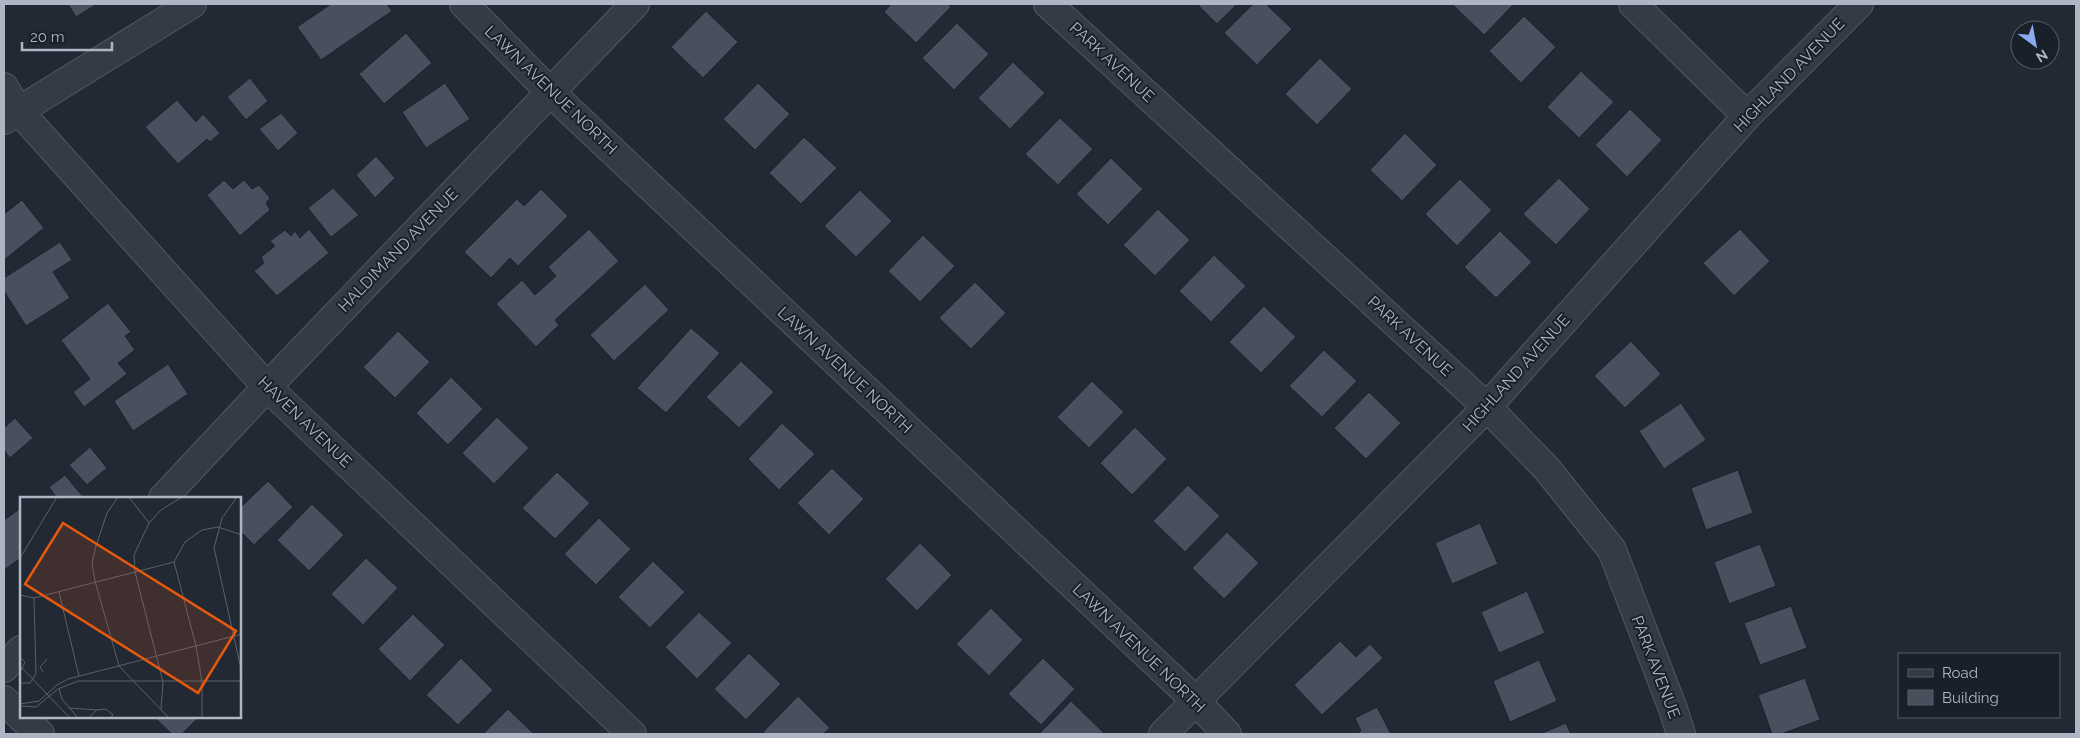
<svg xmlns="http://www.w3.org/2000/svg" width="2080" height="738" font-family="Raleway,sans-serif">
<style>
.building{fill:#48505e;stroke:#1c222c}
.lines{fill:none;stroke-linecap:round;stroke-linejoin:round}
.minor-casing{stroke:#525863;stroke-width:30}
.tertiary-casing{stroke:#525863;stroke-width:30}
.minor{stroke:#353b46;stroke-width:28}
.tertiary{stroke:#353b46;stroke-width:28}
.labels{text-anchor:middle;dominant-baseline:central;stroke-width:4;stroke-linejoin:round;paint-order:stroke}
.street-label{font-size:16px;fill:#afb5c2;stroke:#1a202a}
.inset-road{fill:none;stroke:#5a616d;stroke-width:1}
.view{fill:#e8590c;fill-opacity:0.15;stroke:#e8590c;stroke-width:2.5}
.inset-edge{fill:none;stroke:#afb5c2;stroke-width:2.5}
</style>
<rect width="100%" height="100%" fill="#222935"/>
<!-- building -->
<path class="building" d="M68,4H97L76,17Z
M331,4H387L392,11L321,60L297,27Z
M891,4H948L951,7L916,43L884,12Z
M1197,4H1237L1217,24Z
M1253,4H1266L1292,29L1257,65L1224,33Z
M1452,4H1514L1484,35Z
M706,11L738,42L703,78L671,47Z
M1524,16L1556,47L1521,83L1489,51Z
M957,23L989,54L954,90L922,58Z
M406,33L432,63L384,104L359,74Z
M1320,58L1352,89L1317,125L1285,94Z
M1013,62L1045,93L1010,129L978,98Z
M1581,71L1614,102L1579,138L1547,107Z
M250,78L268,101L246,120L227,97Z
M445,83L470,119L426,148L402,112Z
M758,83L790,114L755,150L723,119Z
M177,100L196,122L203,114L220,133L210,142L207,139L178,164L145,127Z
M1630,109L1662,140L1627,177L1595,145Z
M281,113L298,133L278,151L259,129Z
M1060,118L1093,149L1058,185L1025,154Z
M1405,133L1437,165L1402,201L1370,170Z
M804,137L837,168L801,204L769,173Z
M376,156L395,178L375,198L356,175Z
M1111,158L1143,189L1108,225L1076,194Z
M1559,178L1590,209L1556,245L1523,214Z
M1460,179L1492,210L1457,246L1425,214Z
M224,180L233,189L244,180L252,189L259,185L270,198L266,203L270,210L240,236L207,195Z
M333,188L359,215L331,237L308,208Z
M541,189L568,216L518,266L510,258L491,278L464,252L517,199L524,206Z
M860,190L892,221L856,257L824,226Z
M22,200L44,228L4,260V214Z
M1158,209L1190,240L1155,276L1123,245Z
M309,229L329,253L277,296L254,271L264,263L261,257L275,246L270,241L285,230L291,236L295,231L300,238Z
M589,229L619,261L555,320L559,325L536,347L496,304L522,280L535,295L556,276L548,267Z
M1740,229L1770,261L1734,296L1703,263Z
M1500,231L1532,262L1496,298L1464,267Z
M923,235L955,266L920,302L888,271Z
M60,242L72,260L53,272L70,298L26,326L4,291V278Z
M1214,255L1246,286L1211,322L1179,291Z
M975,282L1006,313L971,349L939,318Z
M645,284L669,310L614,361L590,335Z
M108,303L131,332L125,336L135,350L118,363L127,374L84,407L73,392L90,379L61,340Z
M1264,306L1296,337L1261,373L1229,342Z
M691,328L720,353L666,413L637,388Z
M398,331L430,362L395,398L363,367Z
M1631,341L1661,374L1625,408L1594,376Z
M1324,350L1357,381L1322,417L1289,386Z
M741,361L774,392L739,428L706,397Z
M168,364L188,394L133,431L114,401Z
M451,377L483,409L448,445L416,413Z
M1092,381L1124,412L1089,448L1057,417Z
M1369,392L1401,423L1366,459L1334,428Z
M1681,403L1706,440L1664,469L1639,431Z
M497,417L529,448L494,484L462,453Z
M15,418L33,438L10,458L4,450V428Z
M782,423L815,454L779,490L748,459Z
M1135,427L1167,459L1132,495L1100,463Z
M90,447L107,468L87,485L69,465Z
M832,468L864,499L829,535L797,503Z
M1738,470L1753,513L1706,530L1691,488Z
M557,472L590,503L555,539L522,508Z
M65,475L84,498H57L49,487Z
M268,481L293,507L254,545L240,531V508Z
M1188,485L1220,516L1185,552L1153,521Z
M312,504L344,535L309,571L277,540Z
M21,508V558L4,570V520Z
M599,518L631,549L596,585L564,554Z
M1480,523L1498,564L1452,584L1435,543Z
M1227,532L1259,563L1224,599L1192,568Z
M920,543L952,575L917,611L885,579Z
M1760,544L1776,586L1729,604L1714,562Z
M366,558L398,588L363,625L331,594Z
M653,561L685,592L650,628L618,597Z
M1527,591L1545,633L1499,653L1481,612Z
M1791,606L1807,648L1760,665L1744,623Z
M991,608L1023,640L989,676L956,644Z
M699,612L732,643L697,679L665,647Z
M413,614L445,645L410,681L378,649Z
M1340,641L1356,657L1370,644L1383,658L1322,715L1294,685Z
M749,653L781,684L746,720L714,689Z
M461,658L493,690L458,725L426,695Z
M1043,658L1075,689L1041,725L1008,694Z
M1539,660L1557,701L1510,722L1493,681Z
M1805,678L1820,720L1781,734H1772L1758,695Z
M798,696L830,728L823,734H765L763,732Z
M1071,701L1103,732L1102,734H1039Z
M1377,707L1391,734H1355L1361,731L1355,718Z
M508,709L534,734H483Z
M154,717H199L182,734H172Z
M1566,723L1571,734H1540Z"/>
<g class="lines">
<defs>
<path id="minor" d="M464,4L550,92L1195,700L1227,734
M1048,4L1487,407L1547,469L1612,550L1673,709L1681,734
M1633,4L1747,116
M4,87L18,110L267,387L632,734
M163,498L267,387L635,4
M4,668L21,650
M4,700L21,717
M21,717L40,734
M1163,734L1487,407L1747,116L1859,4"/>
<path id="tertiary" d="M4,120L192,4"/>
</defs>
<!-- minor casing -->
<use href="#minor" class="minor-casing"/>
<!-- tertiary casing -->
<use href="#tertiary" class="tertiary-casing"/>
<!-- minor -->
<use href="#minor" class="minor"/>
<!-- tertiary -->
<use href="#tertiary" class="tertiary"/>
</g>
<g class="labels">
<!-- street labels -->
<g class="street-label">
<text transform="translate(1112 62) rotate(43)">PARK AVENUE</text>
<text transform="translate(1789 75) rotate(-46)">HIGHLAND AVENUE</text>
<text transform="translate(551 90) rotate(44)">LAWN AVENUE NORTH</text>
<text transform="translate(398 250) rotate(-46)">HALDIMAND AVENUE</text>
<text transform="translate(1410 336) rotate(43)">PARK AVENUE</text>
<text transform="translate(845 370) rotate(43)">LAWN AVENUE NORTH</text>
<text transform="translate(1516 373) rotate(-48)">HIGHLAND AVENUE</text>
<text transform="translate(305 422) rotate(44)">HAVEN AVENUE</text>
<text transform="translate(1139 648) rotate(44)">LAWN AVENUE NORTH</text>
<text transform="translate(1656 667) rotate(69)">PARK AVENUE</text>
</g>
</g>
<!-- overview -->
<g transform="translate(20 497)">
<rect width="221" height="221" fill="#222935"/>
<path class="inset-road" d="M98,0L87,16L76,49L72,66L75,84L99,169L149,221M109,0L129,26M217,0L202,21L194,51L222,176M0,61L37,0M154,65L176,149L182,185V221M39,95L59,179M0,98L14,101L154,65L165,45L182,33L198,30L222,38M0,160L5,165L0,175M0,169L50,221M23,175L20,170L27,162M0,186H10L16,177L14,101M39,191L42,202L58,221M0,207L19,204L37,188L48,182L222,137M2,209L16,210L38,192L58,184H222M49,211L77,213M141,212L143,185L115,75L114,58L129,26L141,13L162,0M68,221L77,213L86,212L93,218L90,221"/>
<path class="view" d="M43,26L216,134L178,196L5,87Z"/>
<rect width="221" height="221" class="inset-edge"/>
</g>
<!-- border -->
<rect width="2080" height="738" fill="none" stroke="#afb5c2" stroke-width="10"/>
<!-- legend -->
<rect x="1898" y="653" width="162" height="65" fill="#1a202a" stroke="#565c67"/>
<rect x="1908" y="669" width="25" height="8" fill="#353b46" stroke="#565c67"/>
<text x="1942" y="678" font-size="15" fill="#afb5c2">Road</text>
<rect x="1908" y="690" width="25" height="15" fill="#48505e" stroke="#565c67"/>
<text x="1942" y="703" font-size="15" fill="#afb5c2">Building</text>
<!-- north arrow -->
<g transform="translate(2035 45) rotate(148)"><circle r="24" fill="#1a202a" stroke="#565c67"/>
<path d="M0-4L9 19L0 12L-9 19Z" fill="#89aaed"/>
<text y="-8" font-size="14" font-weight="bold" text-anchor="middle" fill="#afb5c2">N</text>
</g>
<!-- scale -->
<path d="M22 42v8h90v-8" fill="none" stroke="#afb5c2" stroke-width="2.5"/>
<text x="30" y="42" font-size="15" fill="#afb5c2" stroke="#1a202a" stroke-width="4" paint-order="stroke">20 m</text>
</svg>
